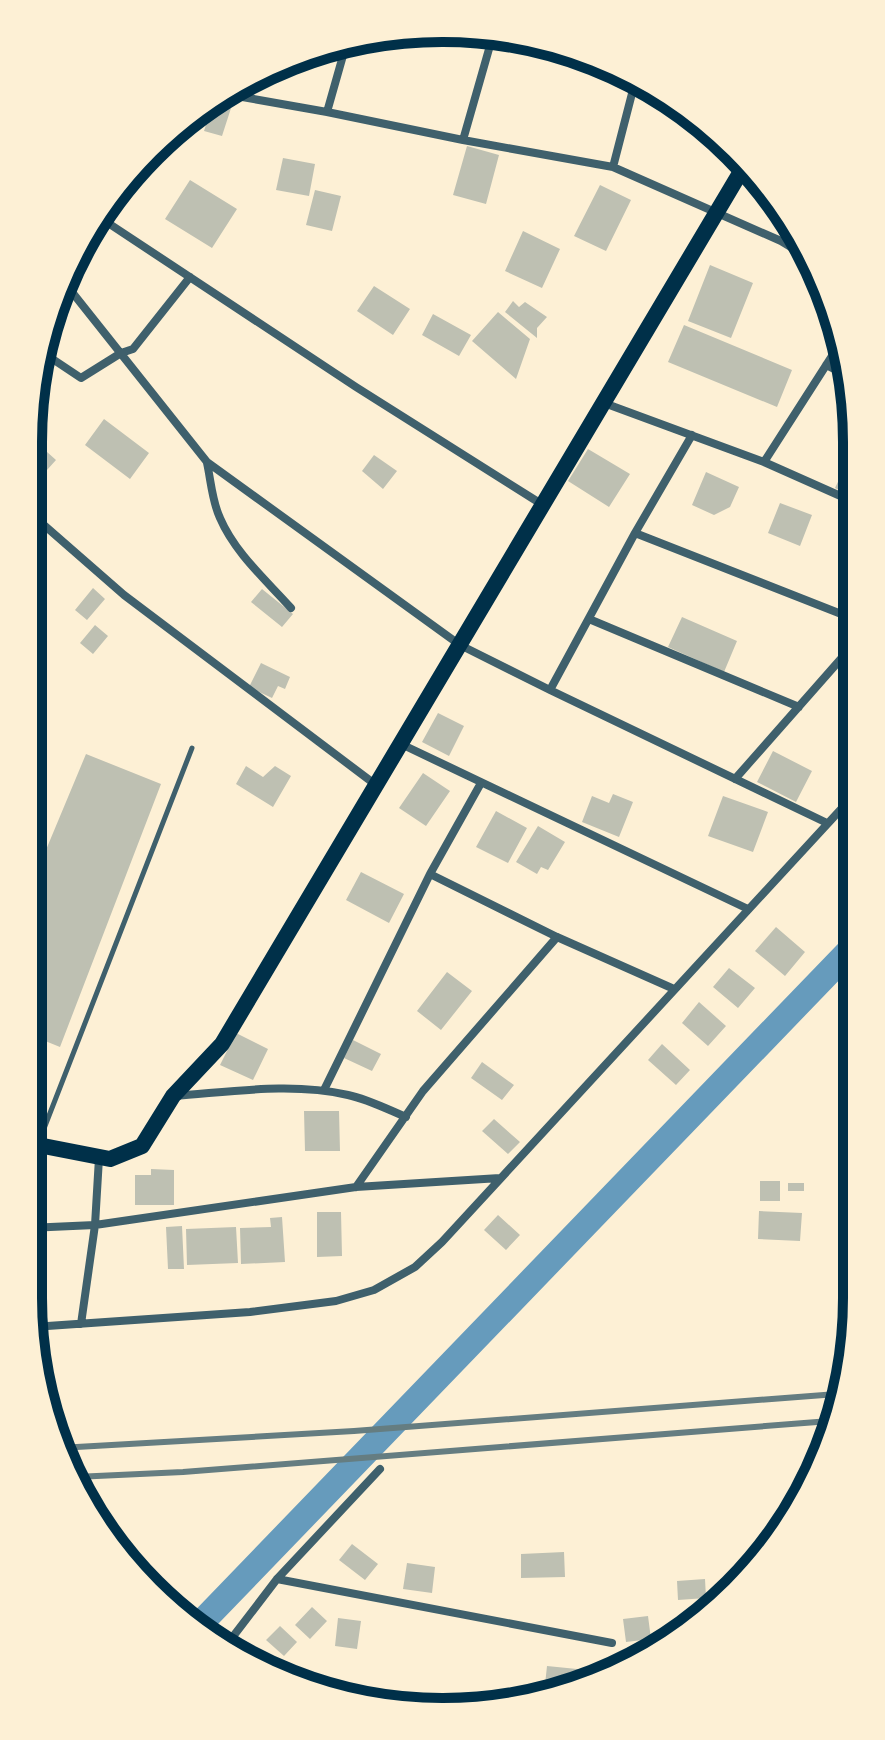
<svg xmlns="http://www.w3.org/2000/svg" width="885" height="1740" font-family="Inter,sans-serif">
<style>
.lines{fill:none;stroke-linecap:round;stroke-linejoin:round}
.canal{stroke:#669bbc;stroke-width:26}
.building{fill:#bec0b2}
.service{stroke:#3f606c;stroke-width:5}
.minor{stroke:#3f606c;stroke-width:8}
.trunk{stroke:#003049;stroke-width:16}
.rail{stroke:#657d81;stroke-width:6}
.rim{fill:none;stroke:#003049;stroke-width:10}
</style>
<rect width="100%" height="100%" fill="#fdf0d5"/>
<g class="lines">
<!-- canal -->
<path class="canal" d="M199,1625L855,945"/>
</g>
<!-- building -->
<path class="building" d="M220,101L232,105L222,136L204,131L212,106Z
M467,146L499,155L486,204L453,195Z
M283,158L315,164L309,196L276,190Z
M190,180L237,209L212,248L165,219Z
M600,185L631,200L606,251L574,236Z
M315,190L341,196L332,231L306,225Z
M523,231L560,249L542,288L505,271Z
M710,265L753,283L731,338L688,321Z
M374,286L410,309L393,335L357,311Z
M513,301L519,307L525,302L547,317L537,328V338L505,312Z
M498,312L530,339L516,379L472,341Z
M433,314L471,335L459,356L422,335Z
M684,325L792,370L777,407L668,362Z
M104,419L149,453L130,479L85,445Z
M37,443L56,460L29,490V452Z
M588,449L630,474L609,507L568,481Z
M374,455L397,471L383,489L362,471Z
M848,461L854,463V497L835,488Z
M706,472L739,487L730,507L714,515L692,505Z
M780,503L812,515L800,546L768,533Z
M93,588L105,599L87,620L75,610Z
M262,589L293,614L282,627L251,602Z
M682,617L737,641L724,672L668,647Z
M95,625L108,636L93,654L80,643Z
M261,663L290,677L285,689L278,686L272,698L249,687Z
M438,713L464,726L449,756L422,742Z
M773,751L812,771L796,802L757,782Z
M86,754L161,784L60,1047L28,1034V893Z
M246,766L263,777L275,766L291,776L273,807L236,784Z
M423,773L450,791L426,826L399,808Z
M613,794L633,802L619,837L582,822L592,796L609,803Z
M723,796L768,812L753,852L708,836Z
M496,811L527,828L508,863L476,847Z
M538,826L565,842L548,870L541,867L537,874L516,862Z
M361,872L404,894L389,923L346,900Z
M776,927L805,952L785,976L755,951Z
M729,968L755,988L738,1008L713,987Z
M447,972L472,991L441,1030L417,1011Z
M699,1002L726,1026L708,1046L682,1023Z
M236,1033L268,1049L253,1080L220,1065Z
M353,1040L381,1054L372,1071L344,1058Z
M662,1044L690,1070L676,1085L648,1060Z
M482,1062L514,1085L502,1100L471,1078Z
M304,1111H339L340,1151H305Z
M494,1119L520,1142L508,1154L482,1131Z
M28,1159L44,1163L34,1199L28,1197Z
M151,1169L174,1170V1205H135V1175H151Z
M760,1181H780V1201H760Z
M788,1183H804V1191H788Z
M759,1211L802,1213L800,1241L758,1239Z
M317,1212H341L342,1256L317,1257Z
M498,1215L520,1235L506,1250L484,1230Z
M282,1217L285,1262L241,1264L240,1228L271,1227L270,1218Z
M182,1226L184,1269H168L166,1227Z
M236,1227L238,1263L187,1265L186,1229Z
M352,1544L378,1564L365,1580L339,1560Z
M564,1552L565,1577L521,1578V1554Z
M407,1563L435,1567L432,1593L403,1589Z
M705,1579L706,1598L678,1600L677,1581Z
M312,1607L327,1621L310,1639L295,1625Z
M648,1616L651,1639L626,1642L623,1619Z
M338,1618L361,1621L357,1649L335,1646Z
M280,1626L297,1642L284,1656L266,1640Z
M547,1666L597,1671L596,1678L544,1694Z
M414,1697L455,1704V1707L412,1706Z"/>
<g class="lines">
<!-- service -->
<path class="service" d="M38,1144L192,748"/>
<!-- minor -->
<path class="minor" d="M231,95L327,112L463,140L613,167L781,241L812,260
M327,112L346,45
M463,140L493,35
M613,167L636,78
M102,219L356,387L543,505
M64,282L207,462L460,645L550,690L827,823
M45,354L81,378L121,353L133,349L190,277
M826,365L850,377
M604,403L764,462L854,502
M764,462L841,342
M207,463C211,481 212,501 220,518C235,553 266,580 291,608
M29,512L124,595L376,785
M635,533L854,619
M589,619L799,707
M550,690L635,533L692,435
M401,744L748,909
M735,779L854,644
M430,874L557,937L674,989
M324,1090L430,874L481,783
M174,1096C231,1092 291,1082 348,1095C367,1099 387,1109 406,1117
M356,1187L423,1091L557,937
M28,1228L95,1225L356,1187L500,1178
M81,1324L95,1225L99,1158
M33,1327L250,1312L336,1301L374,1290L415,1267L442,1242L855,794
M277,1579L612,1643
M225,1647L277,1579L380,1469"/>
<!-- trunk -->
<path class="trunk" d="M28,1143L110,1159L142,1146L173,1096L222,1044L746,163"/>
<!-- rail -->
<path class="rail" d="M59,1448L354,1431L837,1394
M75,1477L183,1472L830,1421"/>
</g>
<!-- crop -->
<path d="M0 0H885V1740H0ZM442 42H443A400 400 0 0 1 843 442V1298A400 400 0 0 1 443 1698H442A400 400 0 0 1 42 1298V442A400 400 0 0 1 442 42Z" fill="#fdf0d5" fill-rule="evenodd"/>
<path class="rim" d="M442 42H443A400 400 0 0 1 843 442V1298A400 400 0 0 1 443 1698H442A400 400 0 0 1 42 1298V442A400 400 0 0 1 442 42Z"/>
</svg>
